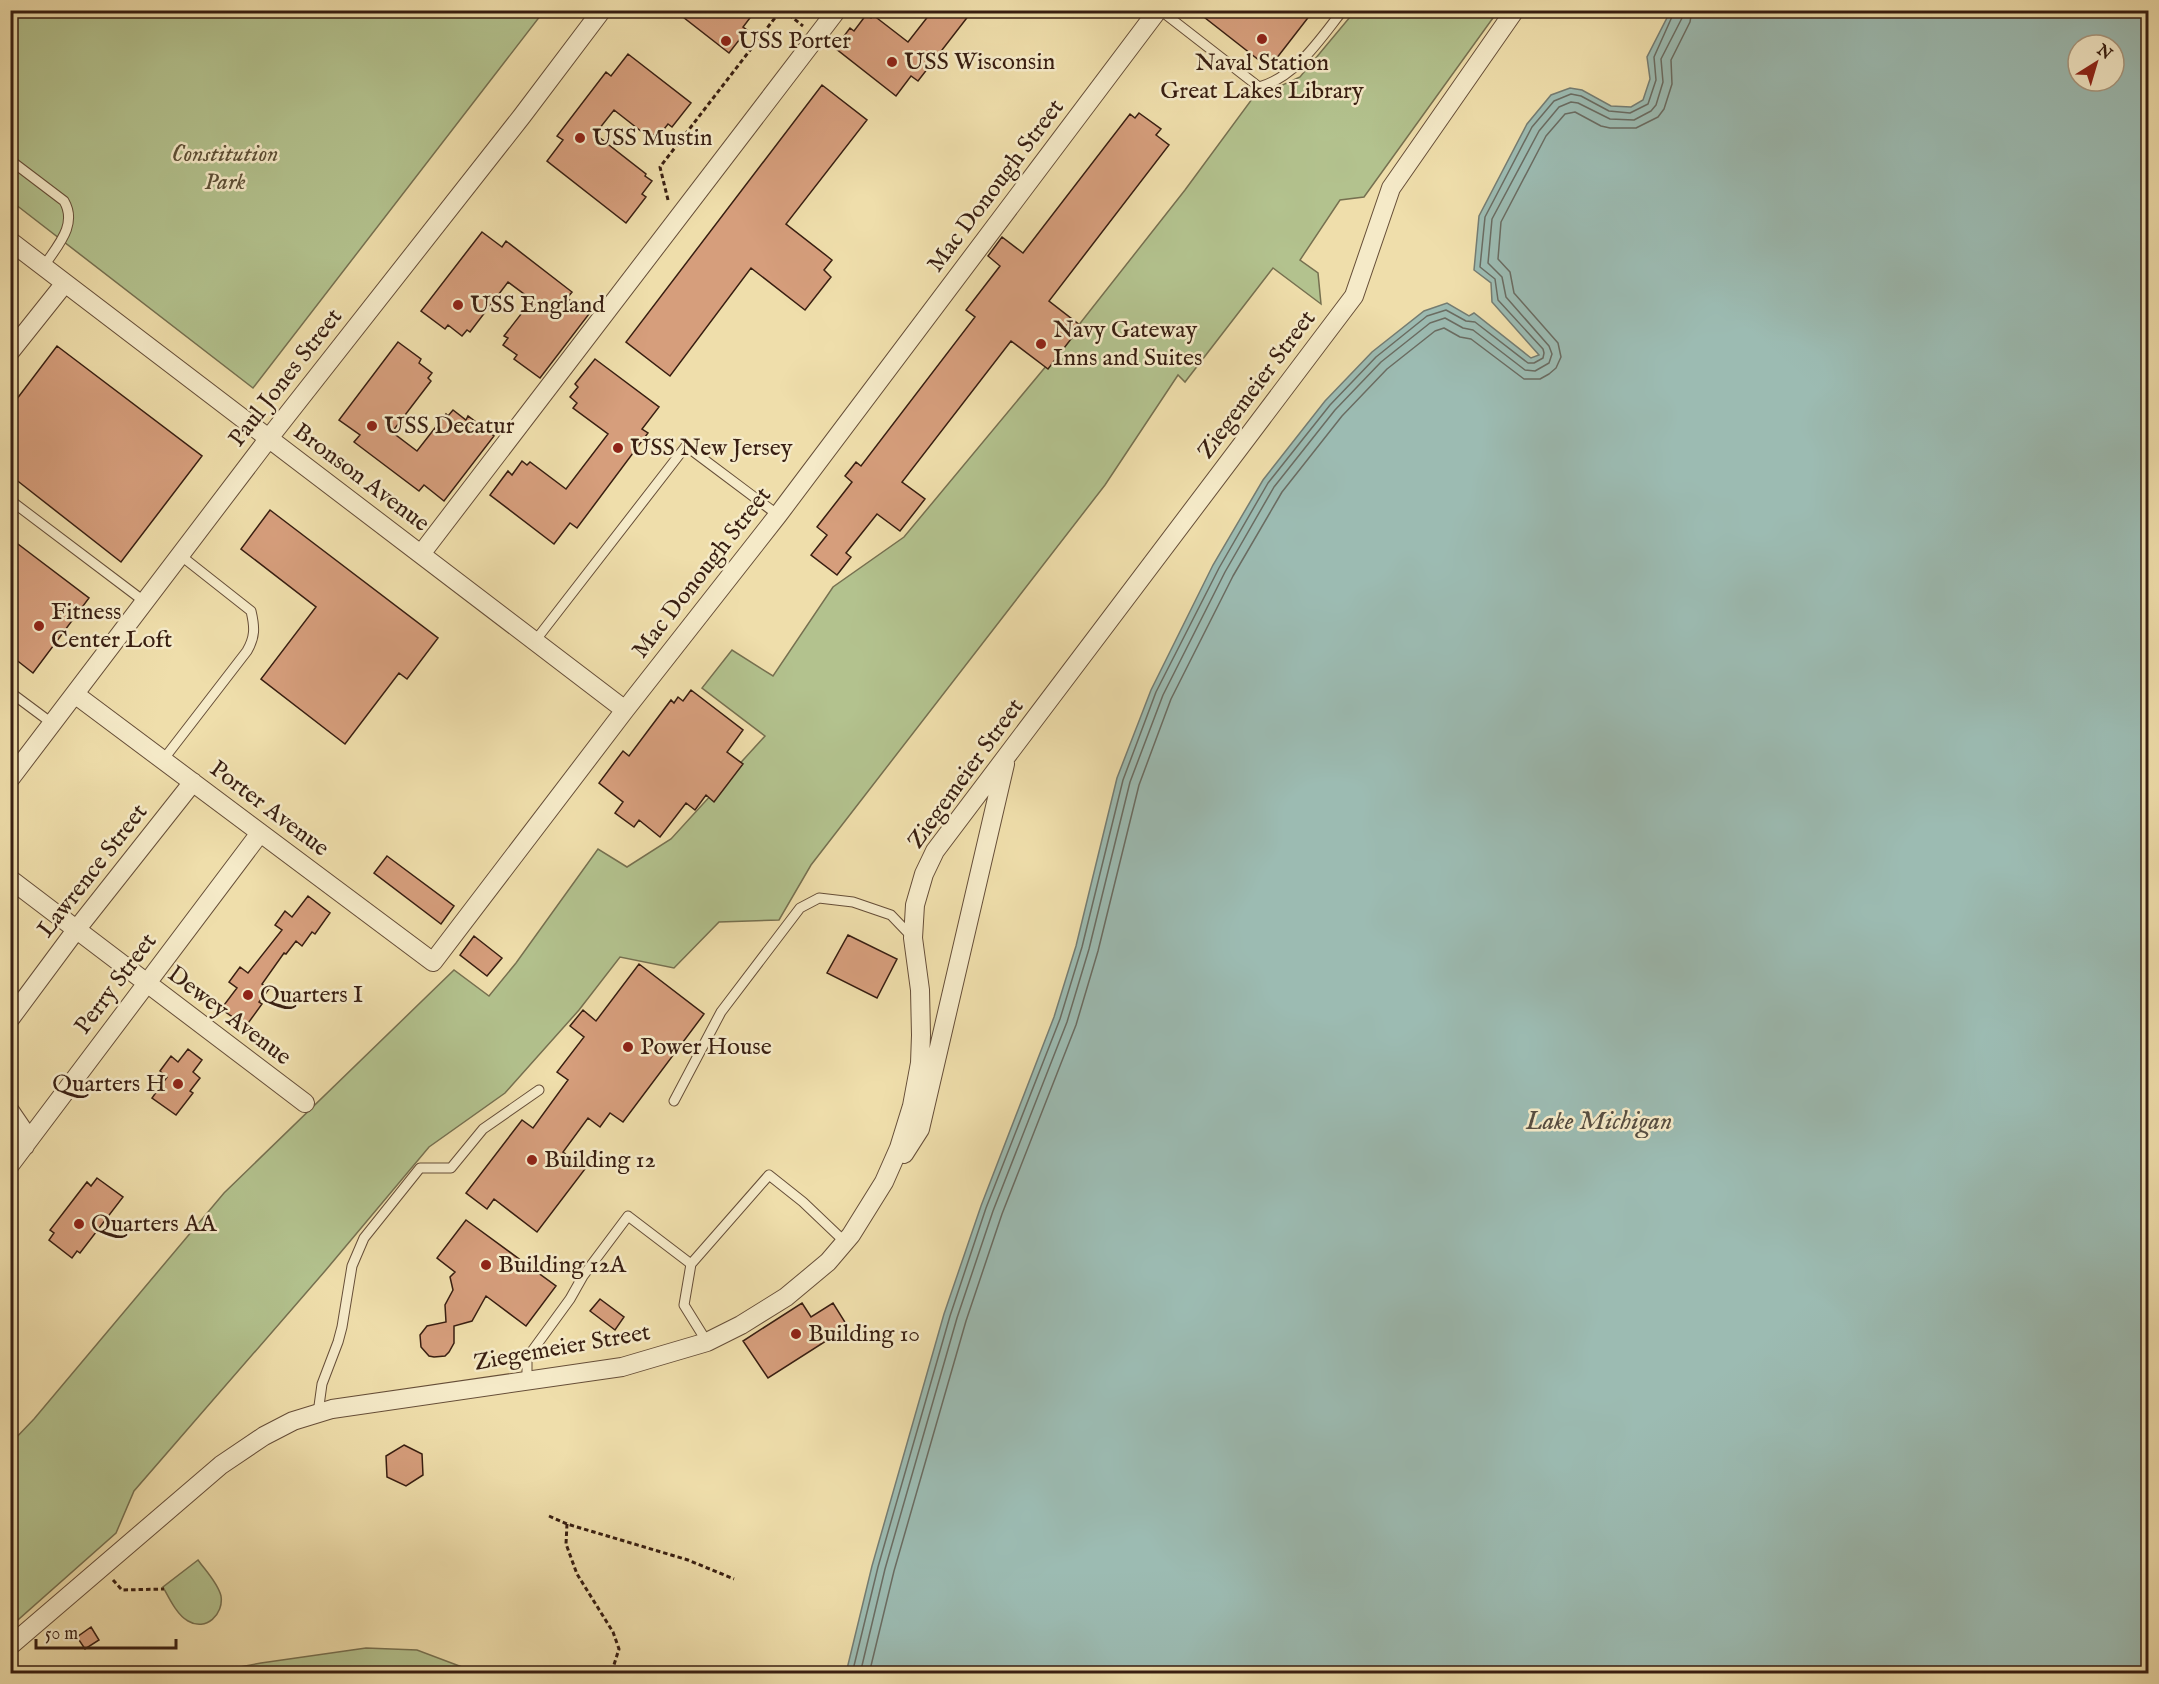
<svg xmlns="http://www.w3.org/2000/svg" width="2159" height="1684" font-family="'IM FELL English',serif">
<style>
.green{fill:#b3c28e;stroke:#767050;stroke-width:1.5}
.water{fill:#9cbbb2;stroke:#747c72;stroke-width:1.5;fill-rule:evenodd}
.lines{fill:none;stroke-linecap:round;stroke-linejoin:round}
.shore{stroke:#6a6c62;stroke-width:1.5}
.building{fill:#d69e7c;stroke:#381e11;stroke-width:1.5}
.lane-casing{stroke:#664e38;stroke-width:11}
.street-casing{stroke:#664e38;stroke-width:20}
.path{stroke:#381e11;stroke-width:3;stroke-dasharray:4.5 3;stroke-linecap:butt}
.lane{stroke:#f5eac8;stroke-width:9}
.street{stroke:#f5eac8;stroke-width:18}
.poi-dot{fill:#8f2418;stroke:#f5eac8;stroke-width:2}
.labels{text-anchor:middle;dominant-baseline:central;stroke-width:5;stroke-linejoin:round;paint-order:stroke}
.poi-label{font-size:24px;fill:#381e11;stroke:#f5eac8;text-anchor:start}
.park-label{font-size:24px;font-style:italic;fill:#5d4f36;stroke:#f5eac8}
.street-label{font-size:24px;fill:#381e11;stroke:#f5eac8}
.water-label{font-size:26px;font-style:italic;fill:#564d41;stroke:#f5eac8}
</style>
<rect width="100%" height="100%" fill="#efdeab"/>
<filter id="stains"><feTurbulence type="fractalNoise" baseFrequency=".00333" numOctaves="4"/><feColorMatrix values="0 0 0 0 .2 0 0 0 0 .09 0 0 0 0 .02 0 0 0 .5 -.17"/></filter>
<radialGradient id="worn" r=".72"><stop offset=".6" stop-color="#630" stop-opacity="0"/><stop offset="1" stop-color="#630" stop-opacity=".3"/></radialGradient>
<!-- green -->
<path class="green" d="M10,11H544L253,388L11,201Z
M1355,11H1498L1364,197L1340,200L1300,260L1318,273L1321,304L1273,268L1185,382L1178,375L1105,485L811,865L779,920L719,922L674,968L620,957L579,1010L505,1093L429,1147L325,1271L134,1491L116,1533L11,1626V1443L34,1419L224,1193L454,970L489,996L516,963L598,849L627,867L671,839L765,736L702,688L732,650L773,676L833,587L904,537L1052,359L1185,190L1252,99L1300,77Z
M198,1560C205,1570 218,1583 221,1596C224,1614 206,1632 188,1621C177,1615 169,1598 163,1587Z
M366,1648L417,1650L478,1673H207L261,1663Z"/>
<!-- water -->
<path class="water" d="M1671,10L2148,11V1673H846L872,1566L944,1314L981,1206L1054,1017L1076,946L1117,778L1151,690L1213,565L1263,480L1325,401L1372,352L1424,311L1447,303L1469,316L1474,313L1531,358L1539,355L1492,302L1491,283L1474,270L1479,216L1527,124L1551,95L1570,88L1582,90L1611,106L1631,107L1643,100L1650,79L1647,57ZM2078,45H2114V81H2078Z"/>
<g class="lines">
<!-- shore -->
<path class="shore" d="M852,1674L878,1567L950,1316L986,1208L1060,1019L1082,947L1123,780L1156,692L1219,568L1268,483L1330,405L1376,357L1427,316L1446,310L1466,321L1475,322L1528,363H1534L1543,358L1544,353L1543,349L1498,300L1495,279L1480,267L1485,217L1532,127L1554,101L1571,94L1581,96L1609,111L1630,113L1648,104L1656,80L1654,57L1675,10
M860,1674L885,1569L957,1318L993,1211L1067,1022L1089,949L1130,782L1163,695L1225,572L1274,487L1335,410L1381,362L1430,323L1445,318L1463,328L1473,330L1525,370L1535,371L1549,363L1552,354L1549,346L1506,297L1502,277L1488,263L1492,219L1539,131L1559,107L1571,102L1578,103L1610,119L1634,120L1651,111L1656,105L1663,82L1661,59L1682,18L1683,10
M869,1674L894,1571L966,1321L1002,1214L1076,1025L1098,951L1139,785L1171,699L1233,576L1282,492L1342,416L1387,369L1435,331L1444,328L1460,337L1471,339L1524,379H1540L1549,374L1556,368L1561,357L1558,343L1514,293L1510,272L1498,259L1501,222L1546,136L1565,114L1575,112L1601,126L1610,128H1636L1658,117L1664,109L1672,84L1671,60L1690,22L1692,10"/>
</g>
<!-- building -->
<path class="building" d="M674,10H756L743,27L747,30L729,53Z
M933,10H973L918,81L911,76L896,96L835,48L850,28L854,31L866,15L871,18L873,15L908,42Z
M1195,10H1314L1269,68Z
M628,54L691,103L672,127L668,124L657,138L654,135L651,139L614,110L595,134L646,174L645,176L652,181L642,194L646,197L626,223L547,161L563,140L557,136L606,72L611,76Z
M822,85L867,120L786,224L832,260L824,270L831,277L805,310L751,268L670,376L626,342Z
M1139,113L1161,129L1156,135L1169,145L1049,301L1081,326L1048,369L1011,341L902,482L925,499L900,531L877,514L846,553L851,557L837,575L811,555L827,535L817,527L852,482L845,476L856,462L861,466L975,317L966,310L1000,266L988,256L1002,237L1023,253L1130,114L1135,118Z
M482,232L502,247L506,241L572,292L567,298L589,314L540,378L514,359L517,355L503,345L508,338L504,336L532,300L508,282L470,332L467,330L462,336L448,325L445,329L421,311Z
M398,342L421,359L419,363L432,373L428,378L431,381L392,432L417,451L446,414L448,416L453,410L466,420L468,416L494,436L444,501L424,485L419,491L354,442L360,435L339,420Z
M57,346L202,456L121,562L10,475V408Z
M595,359L659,407L642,429L648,433L577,528L570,523L554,544L490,495L508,471L512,475L522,461L527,465L530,462L566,489L608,434L573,408L577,403L570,397L578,387L575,384Z
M270,510L438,638L407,679L399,673L345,744L261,679L316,607L241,549Z
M10,538L89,598L33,673L10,655Z
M691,690L743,730L727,752L743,764L714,802L706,795L695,810L686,803L660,837L639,820L634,827L615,813L623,802L599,783L623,751L629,756L671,700L674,703L678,697L683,701Z
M387,856L454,906L441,924L374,873Z
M308,896L330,913L315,934L312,932L302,946L296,941L286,954L284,953L262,984L269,989L259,1002L262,1004L246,1026L221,1009L237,988L229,982L240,967L248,973L282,930L275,925L285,911L292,917Z
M848,935L897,959L877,998L827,973Z
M474,936L502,958L487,976L460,955Z
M639,964L704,1014L623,1122L610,1113L600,1127L588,1118L563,1152L585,1169L537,1232L494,1199L487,1209L466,1193L522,1120L533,1128L568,1080L557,1072L584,1037L570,1026L583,1010L596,1021Z
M188,1049L202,1060L193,1072L200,1078L190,1091L193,1093L176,1115L152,1098L167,1077L160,1071L171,1056L178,1062Z
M97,1178L123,1197L80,1253L77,1251L72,1258L49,1240L54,1233L50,1230L87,1182L91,1186Z
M466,1220L556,1286L526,1326L486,1296L472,1321L454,1326V1343L449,1352L445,1356L434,1357L429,1356L421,1347L420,1335L427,1326L446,1322L445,1305L453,1290L450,1277L455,1272L437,1258Z
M600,1299L624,1317L615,1330L590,1311Z
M802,1303L811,1317L833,1303L848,1327L768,1378L743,1341Z
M404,1445L422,1454L423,1475L406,1486L387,1477L386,1456Z
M91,1627L99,1640L85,1649L77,1637Z"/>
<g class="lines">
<defs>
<path id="lane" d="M1160,10L1259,87C1296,77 1320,39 1343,10
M10,160L64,201C78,225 57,246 44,266
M10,500L145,602
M535,641L686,446L778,515
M10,692L53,724
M163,760L247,651C255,637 255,628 251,611L180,555
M674,1101L721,1012L800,908L819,898L853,902L891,915L913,938
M691,1264L684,1305L707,1342
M527,1381V1358L570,1299L583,1276L628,1216L691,1264L769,1175L803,1202L845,1242
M318,1413L322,1384L338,1342L342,1327L352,1266L364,1238L420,1168H451L483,1129L539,1090"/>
<path id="street" d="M10,241L625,710
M10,352L65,283
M421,554L837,10
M76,695L433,962L625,710L778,515L1158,10
M10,779L269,438L522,116L602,10
M10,879L305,1103
M10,1019L76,930L193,782
M10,1111L23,1130L25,1146
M904,1154L920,1129L1005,764
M10,1165L260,833
M10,1646L221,1465L264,1436L293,1421L332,1409L622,1367L707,1342L741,1325L786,1297L828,1262L851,1235L884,1182L899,1148L912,1106L920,1063L921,1035L920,990L913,938L915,905L924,874L935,851L1354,296L1391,188L1515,10"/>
</defs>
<!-- lane casing -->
<use href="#lane" class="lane-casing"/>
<!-- street casing -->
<use href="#street" class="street-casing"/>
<!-- path -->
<path class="path" d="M783,10L803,26
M668,200L660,167L781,10
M549,1516L567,1524L688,1560L734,1579
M567,1524L566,1544L577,1574L613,1632L619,1649L611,1674
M113,1580L122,1590L164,1589"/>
<!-- lane -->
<use href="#lane" class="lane"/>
<!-- street -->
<use href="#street" class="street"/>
</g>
<!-- markers -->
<g class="poi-dot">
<circle cx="1262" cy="39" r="6"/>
<circle cx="726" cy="41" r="6"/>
<circle cx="892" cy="62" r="6"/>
<circle cx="580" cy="138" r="6"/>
<circle cx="458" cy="305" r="6"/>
<circle cx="1041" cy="344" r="6"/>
<circle cx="372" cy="426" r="6"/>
<circle cx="618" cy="448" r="6"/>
<circle cx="39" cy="626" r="6"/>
<circle cx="248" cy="995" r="6"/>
<circle cx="628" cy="1047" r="6"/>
<circle cx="178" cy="1084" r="6"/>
<circle cx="532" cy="1160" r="6"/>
<circle cx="79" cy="1224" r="6"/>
<circle cx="486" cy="1265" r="6"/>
<circle cx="796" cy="1334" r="6"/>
</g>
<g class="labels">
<!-- poi labels -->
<g class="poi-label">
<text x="738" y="41">USS Porter</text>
<text x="904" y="62">USS Wisconsin</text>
<text x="1262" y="63" text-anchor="middle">Naval Station<tspan x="1262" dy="28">Great Lakes Library</tspan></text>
<text x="592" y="138">USS Mustin</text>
<text x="470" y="305">USS England</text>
<text x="1053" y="330">Navy Gateway<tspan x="1053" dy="28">Inns and Suites</tspan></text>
<text x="384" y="426">USS Decatur</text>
<text x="630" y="448">USS New Jersey</text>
<text x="51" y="612">Fitness<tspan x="51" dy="28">Center Loft</tspan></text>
<text x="260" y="995">Quarters I</text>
<text x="640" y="1047">Power House</text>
<text x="166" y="1084" text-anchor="end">Quarters H</text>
<text x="544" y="1160">Building 12</text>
<text x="91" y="1224">Quarters AA</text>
<text x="498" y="1265">Building 12A</text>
<text x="808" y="1334">Building 10</text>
</g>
<!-- park labels -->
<g class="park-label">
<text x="225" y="154">Constitution<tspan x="225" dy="28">Park</tspan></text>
</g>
<!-- street labels -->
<g class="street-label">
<text transform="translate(996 186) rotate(-53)">Mac Donough Street</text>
<text transform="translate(286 378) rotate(-52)">Paul Jones Street</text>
<text transform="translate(1257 385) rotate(-53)">Ziegemeier Street</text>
<text transform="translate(361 478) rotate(37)">Bronson Avenue</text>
<text transform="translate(702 573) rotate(-52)">Mac Donough Street</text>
<text transform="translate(966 774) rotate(-54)">Ziegemeier Street</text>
<text transform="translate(269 809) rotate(37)">Porter Avenue</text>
<text transform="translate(93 871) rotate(-52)">Lawrence Street</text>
<text transform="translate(116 984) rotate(-53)">Perry Street</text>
<text transform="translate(229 1016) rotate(37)">Dewey Avenue</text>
<text transform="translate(562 1348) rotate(-10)">Ziegemeier Street</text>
</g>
<!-- water labels -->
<g class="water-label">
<text x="1599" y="1121">Lake Michigan</text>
</g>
</g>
<!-- margin -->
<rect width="2159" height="1684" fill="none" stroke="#efdeab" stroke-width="36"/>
<rect x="12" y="12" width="2135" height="1660" fill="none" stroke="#381e11" stroke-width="3"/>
<rect x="18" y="18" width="2123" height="1648" fill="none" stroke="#381e11" stroke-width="1.5"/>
<!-- north arrow -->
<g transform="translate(2096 63) rotate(37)"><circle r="28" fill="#f5eac8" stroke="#a9987f" stroke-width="1.5"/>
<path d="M0-4.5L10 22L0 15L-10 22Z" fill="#8f2418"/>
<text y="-9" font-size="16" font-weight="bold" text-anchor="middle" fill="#381e11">N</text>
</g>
<!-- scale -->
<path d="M36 1639v9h140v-9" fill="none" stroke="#381e11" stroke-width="3"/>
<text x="45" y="1639" font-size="18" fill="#381e11" stroke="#f5eac8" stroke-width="4.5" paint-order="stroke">50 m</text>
<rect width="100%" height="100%" filter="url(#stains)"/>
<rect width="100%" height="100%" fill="url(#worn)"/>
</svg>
